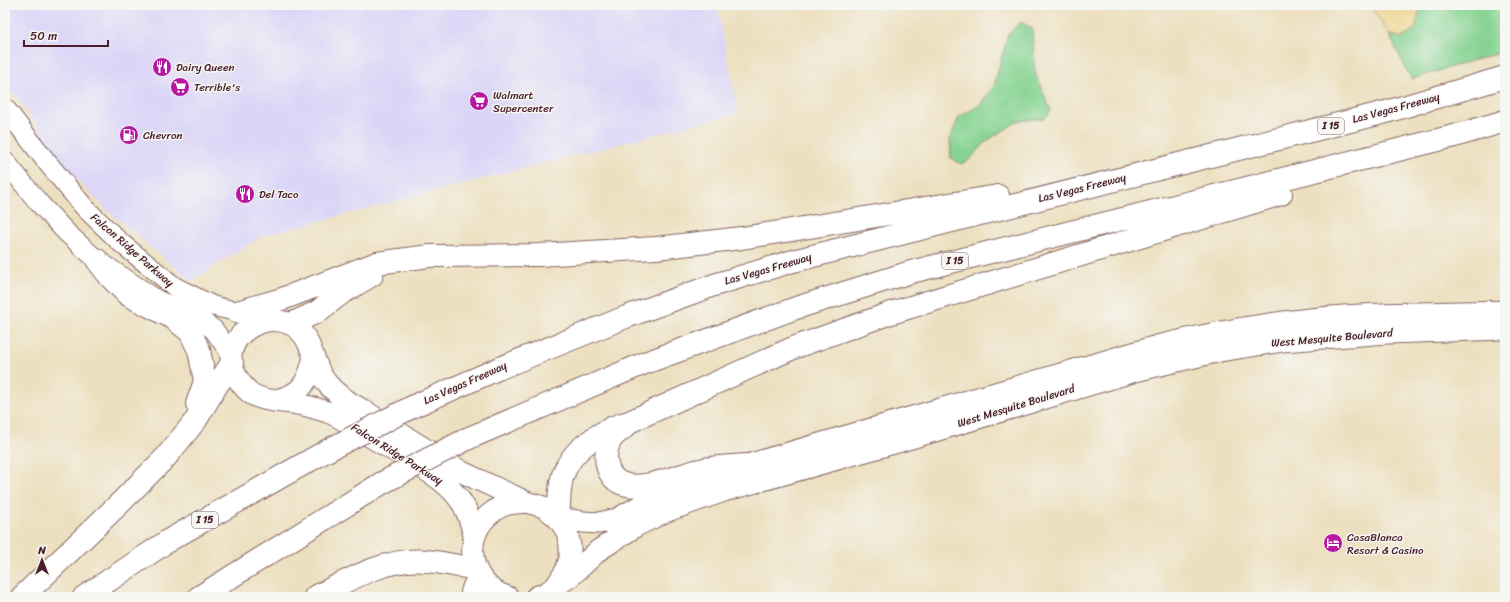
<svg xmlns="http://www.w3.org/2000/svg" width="1510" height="602" font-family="Sriracha,sans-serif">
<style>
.built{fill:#dbd6f7}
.green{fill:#86d391;stroke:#68795e}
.sand{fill:#eeda9e;stroke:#9c7c64}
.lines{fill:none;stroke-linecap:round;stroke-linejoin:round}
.secondary-casing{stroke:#83635f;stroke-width:21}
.primary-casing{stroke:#83635f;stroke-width:23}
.highway-casing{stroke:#83635f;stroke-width:24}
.secondary{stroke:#fff;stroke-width:19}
.primary{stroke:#fff;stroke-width:21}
.highway{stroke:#fff;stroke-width:22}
.highway-bridge-casing{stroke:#83635f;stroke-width:24;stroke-linecap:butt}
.highway-bridge{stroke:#fff;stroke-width:22}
.labels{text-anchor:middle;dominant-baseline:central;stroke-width:3;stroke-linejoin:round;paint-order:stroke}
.shield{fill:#f6f6f2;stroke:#7e6067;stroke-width:1}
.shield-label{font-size:10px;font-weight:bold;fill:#4a1f2b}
.poi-label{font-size:11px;fill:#4a1f2b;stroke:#f6f6f2;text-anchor:start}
.street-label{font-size:11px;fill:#4a1f2b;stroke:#f6f6f2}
</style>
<rect width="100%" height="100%" fill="#f6f6f2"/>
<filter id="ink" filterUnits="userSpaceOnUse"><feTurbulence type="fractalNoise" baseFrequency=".025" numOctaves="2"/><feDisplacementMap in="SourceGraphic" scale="8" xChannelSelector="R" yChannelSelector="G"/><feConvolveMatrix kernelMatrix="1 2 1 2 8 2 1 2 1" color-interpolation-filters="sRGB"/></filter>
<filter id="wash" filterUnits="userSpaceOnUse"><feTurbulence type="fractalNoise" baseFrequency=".012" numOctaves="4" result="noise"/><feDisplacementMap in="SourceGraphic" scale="16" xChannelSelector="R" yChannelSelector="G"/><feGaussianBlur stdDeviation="0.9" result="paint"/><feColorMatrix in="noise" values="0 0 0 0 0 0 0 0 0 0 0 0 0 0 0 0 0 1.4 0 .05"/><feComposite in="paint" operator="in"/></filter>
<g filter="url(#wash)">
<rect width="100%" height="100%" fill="#ede0c0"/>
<!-- built -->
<path class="built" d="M5,5H717L738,113L262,236L191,281L108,211L62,164L28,112L5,83Z"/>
<!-- green -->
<path class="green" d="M1421,5H1505V51L1411,79L1389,34L1402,38L1414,29Z
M1021,22L1032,29L1035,73L1051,111L1045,118L1018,121L988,140L969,160L961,164L951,158L950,139L959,117L980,105L994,86L1008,34Z"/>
<!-- sand -->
<path class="sand" d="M1370,5H1421L1415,29L1402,38L1389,34Z"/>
</g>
<g filter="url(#ink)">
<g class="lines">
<defs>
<path id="secondary" d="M5,108L46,161L85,208L121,243L175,287L213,306L251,315
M5,161L39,203L67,233L97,260L157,300L195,316L214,330L231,354
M470,597L471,590L478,573"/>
<path id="primary" d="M275,400C302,395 308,382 314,357
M560,520H572L583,522L599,523L617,519L638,507L687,484L747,465L1157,346C1207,334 1259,324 1310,319C1375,312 1440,313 1505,311
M474,536C471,524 468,510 460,500C447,482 429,472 411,461C395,451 380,442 364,433C353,426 342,418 330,413C323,410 314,408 307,406C290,401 261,403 249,392C239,383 230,369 231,355C235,328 267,314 290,324C314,335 311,364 326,382C335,394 348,402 361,409L462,472L526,502L544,507L558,518L567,532L570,545V559L565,572L558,583
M508,597C468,585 460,534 494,511C497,509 501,506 505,505C511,503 519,503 526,502
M536,597L546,593L572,575L599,550L636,526L667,511L724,491L898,442L1139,370L1220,351L1283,341L1387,333L1505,329"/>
<path id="highway" d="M97,260L110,277L128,295L173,318L190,332L199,350L205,381L197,404
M237,312L282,299L377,263L430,256L538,255L656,248L742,238L998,196
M291,324L317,312L342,293L372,275
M414,406L500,368L626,317L714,285L793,261L1386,112L1505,77
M626,426C622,430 618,432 614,436C605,445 604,462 610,473C626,502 679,473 704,469C718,466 733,466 747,465
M469,438L645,363L796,308L911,272L1458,135L1505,121
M558,518C560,501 558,481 567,466C577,446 607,427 629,422L793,348L888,314L1281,194
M22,597L120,503L166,457L196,420L217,385L232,363
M84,597L171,539L330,449
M199,597L382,483
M315,597C348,580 388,557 426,561C443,562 458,567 475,568"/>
</defs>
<!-- secondary casing -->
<use href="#secondary" class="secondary-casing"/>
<!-- primary casing -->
<use href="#primary" class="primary-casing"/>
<!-- highway casing -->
<use href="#highway" class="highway-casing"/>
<!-- secondary -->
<use href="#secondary" class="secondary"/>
<!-- primary -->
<use href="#primary" class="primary"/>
<!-- highway -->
<use href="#highway" class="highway"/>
<defs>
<path id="highway-bridge" d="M330,449L414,406
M382,483L469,438"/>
</defs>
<!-- highway-bridge casing -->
<use href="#highway-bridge" class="highway-bridge-casing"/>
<!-- highway-bridge -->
<use href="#highway-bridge" class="highway-bridge"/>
</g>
</g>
<!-- icons -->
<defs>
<symbol id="restaurant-disc" viewBox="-11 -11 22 22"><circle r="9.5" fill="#b5179e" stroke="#f6f6f2"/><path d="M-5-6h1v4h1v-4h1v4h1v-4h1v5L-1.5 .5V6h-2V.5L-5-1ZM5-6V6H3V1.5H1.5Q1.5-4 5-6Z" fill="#fff"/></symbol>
<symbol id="supermarket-disc" viewBox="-11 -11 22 22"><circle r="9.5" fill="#b5179e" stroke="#f6f6f2"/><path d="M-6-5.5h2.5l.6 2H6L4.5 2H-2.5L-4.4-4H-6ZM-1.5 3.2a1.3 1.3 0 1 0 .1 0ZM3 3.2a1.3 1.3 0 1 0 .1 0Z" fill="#fff"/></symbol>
<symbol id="fuel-disc" viewBox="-11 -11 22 22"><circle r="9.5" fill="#b5179e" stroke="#f6f6f2"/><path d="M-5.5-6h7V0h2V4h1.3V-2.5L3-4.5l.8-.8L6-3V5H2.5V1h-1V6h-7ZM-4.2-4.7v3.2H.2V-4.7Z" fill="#fff"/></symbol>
<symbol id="hotel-disc" viewBox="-11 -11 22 22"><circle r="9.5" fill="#b5179e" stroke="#f6f6f2"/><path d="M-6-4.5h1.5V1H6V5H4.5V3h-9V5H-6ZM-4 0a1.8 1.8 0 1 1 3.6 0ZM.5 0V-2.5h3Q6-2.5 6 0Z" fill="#fff"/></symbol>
</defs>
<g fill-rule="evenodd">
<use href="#restaurant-disc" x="151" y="56" width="22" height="22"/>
<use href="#supermarket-disc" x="169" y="76" width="22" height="22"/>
<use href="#supermarket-disc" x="468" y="90" width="22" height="22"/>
<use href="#fuel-disc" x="118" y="124" width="22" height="22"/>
<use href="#restaurant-disc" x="234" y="183" width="22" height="22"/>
<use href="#hotel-disc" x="1322" y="532" width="22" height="22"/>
</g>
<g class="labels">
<!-- shield labels -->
<g class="shield">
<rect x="1318" y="118" width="26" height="16" rx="3"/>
<rect x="942" y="253" width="26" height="16" rx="3"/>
<rect x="192" y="512" width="26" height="16" rx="3"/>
</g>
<g class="shield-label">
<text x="1331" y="126">I 15</text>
<text x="955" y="261">I 15</text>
<text x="205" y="520">I 15</text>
</g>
<!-- poi labels -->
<g class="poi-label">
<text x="176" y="67">Dairy Queen</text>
<text x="194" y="87">Terrible's</text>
<text x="493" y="95">Walmart<tspan x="493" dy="13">Supercenter</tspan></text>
<text x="143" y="135">Chevron</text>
<text x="259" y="194">Del Taco</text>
<text x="1347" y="537">CasaBlanca<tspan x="1347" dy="13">Resort &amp; Casino</tspan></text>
</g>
<!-- street labels -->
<g class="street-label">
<text transform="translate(1396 108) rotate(-15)">Las Vegas Freeway</text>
<text transform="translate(1082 188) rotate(-14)">Las Vegas Freeway</text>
<text transform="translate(132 250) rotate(41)">Falcon Ridge Parkway</text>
<text transform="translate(768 269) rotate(-16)">Las Vegas Freeway</text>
<text transform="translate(1332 338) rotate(-5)">West Mesquite Boulevard</text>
<text transform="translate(465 383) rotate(-24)">Las Vegas Freeway</text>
<text transform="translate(1016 406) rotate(-17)">West Mesquite Boulevard</text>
<text transform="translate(397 454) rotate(32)">Falcon Ridge Parkway</text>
</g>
</g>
<!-- margin -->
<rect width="1510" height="602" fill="none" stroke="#f6f6f2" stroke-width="20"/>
<!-- north arrow -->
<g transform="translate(42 560)" stroke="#f6f6f2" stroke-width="3" paint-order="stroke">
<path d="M0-3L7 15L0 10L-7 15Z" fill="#4a1f2b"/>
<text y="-6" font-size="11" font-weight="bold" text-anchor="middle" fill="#4a1f2b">N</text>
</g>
<!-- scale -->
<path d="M24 40v6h84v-6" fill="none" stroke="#4a1f2b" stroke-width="2"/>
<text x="30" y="40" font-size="12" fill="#4a1f2b" stroke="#f6f6f2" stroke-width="3" paint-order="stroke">50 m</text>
</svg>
